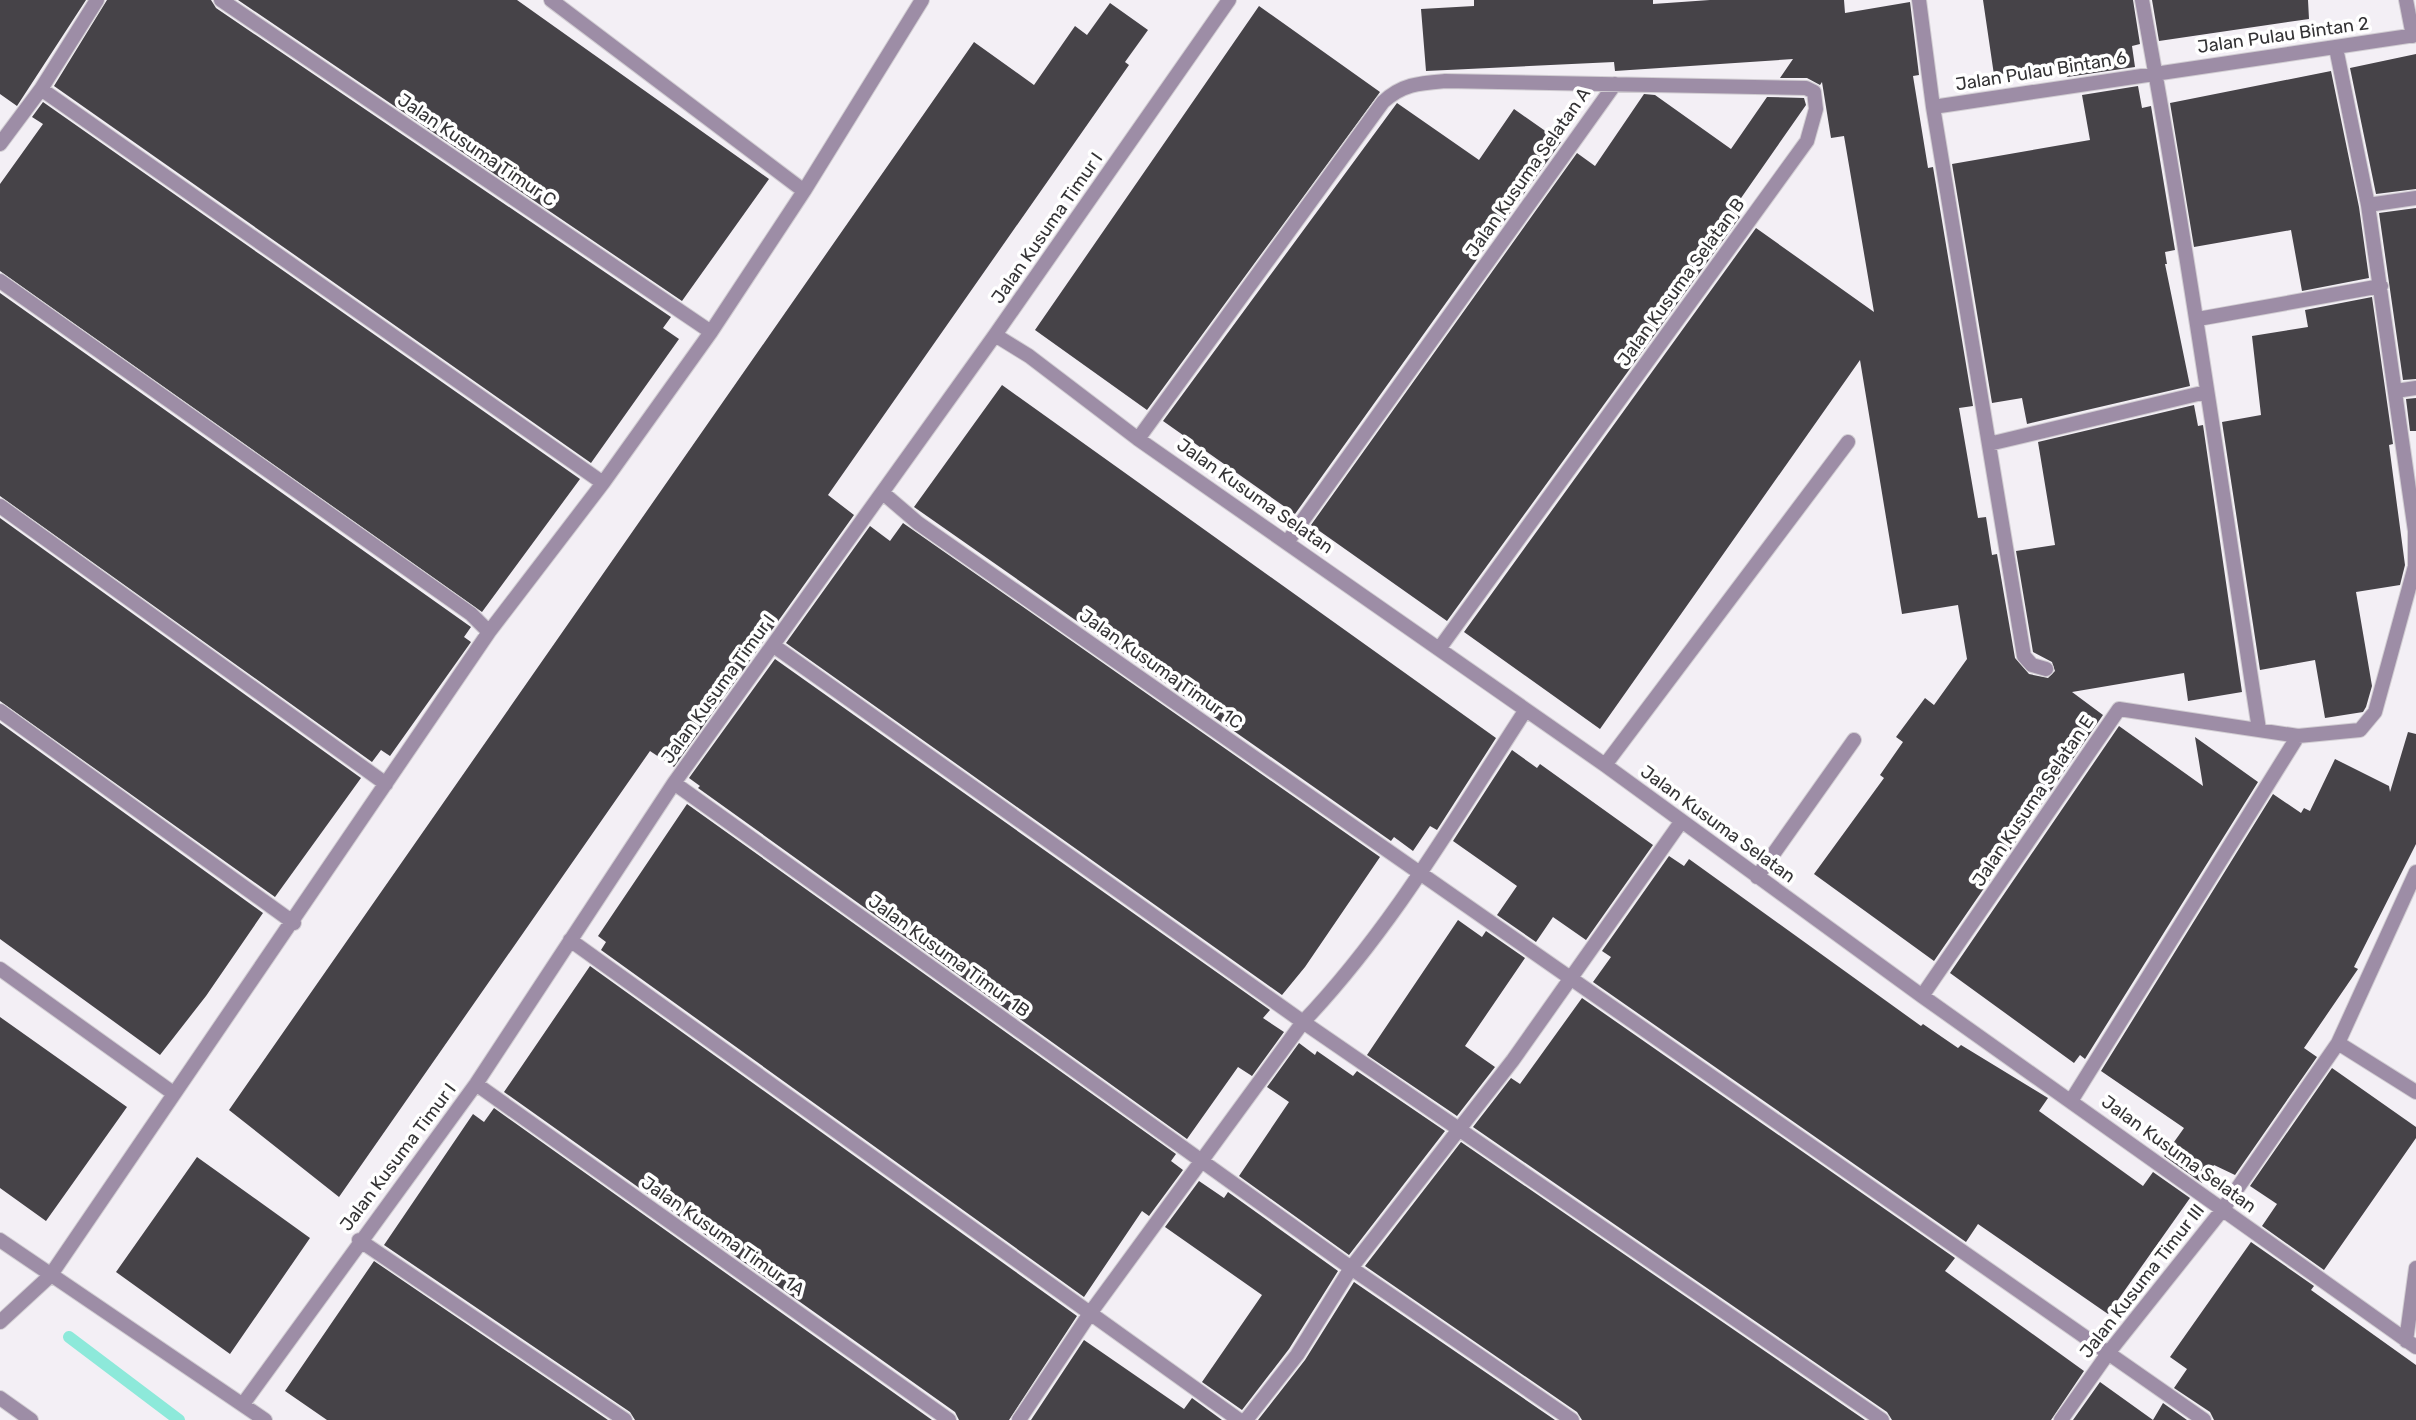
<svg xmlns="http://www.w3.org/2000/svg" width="2416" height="1420" font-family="Rubik,sans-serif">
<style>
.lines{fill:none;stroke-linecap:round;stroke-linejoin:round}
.stream{stroke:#8de9da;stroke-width:12}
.building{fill:#464348}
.lane-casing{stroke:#d1cdd2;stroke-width:16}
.street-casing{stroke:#d1cdd2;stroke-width:16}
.lane{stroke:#9d8da6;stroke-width:14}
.street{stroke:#9d8da6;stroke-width:14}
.labels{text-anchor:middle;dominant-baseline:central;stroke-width:7;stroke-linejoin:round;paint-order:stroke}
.street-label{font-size:18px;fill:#343335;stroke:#fff}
</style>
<rect width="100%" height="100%" fill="#f3eff5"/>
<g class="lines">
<!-- stream -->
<path class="stream" d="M69,1337L179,1420"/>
</g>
<!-- building -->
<path class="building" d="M0,0H86L17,106L0,94Z
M107,0H211L216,8L671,317L663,328L679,339L591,463L54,86Z
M238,0H517L769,179L682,301Z
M1474,0H1653V4L1710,0H1844L1845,13L1910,2L1919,75L1913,76L1928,168L1933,167L1973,406L1959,408L1978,518L1986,517L1992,555L1997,554L2015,658L2029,674L2048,678L2055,671L2052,662L2033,652L2016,551L2055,545L2038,442L2194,405L2198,426L2203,425L2242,692L2188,701L2184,673L2072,692L2103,715L1934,961L1814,874L1884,778L1880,775L1903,742L1896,737L1925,698L1934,705L1967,659L1958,605L1902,614L1860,360L1600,729L1464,632L1756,228L1874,312L1844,136L1831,138L1822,82L1820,85L1807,78H1780L1793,59L1615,71L1614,62L1426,71L1421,9L1474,6Z
M1983,0H2133L2140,44L2132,46L2135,67L2067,77L2065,64L1994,75Z
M2152,0H2308L2309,19L2159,41Z
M1110,3L1148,30L1125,62L1129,65L828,495L854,515L674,767L650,751L339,1197L229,1110L974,42L1034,85L1075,26L1087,35Z
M1259,6L1380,92L1147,410L1035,330Z
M2416,54V189L2376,194L2350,68Z
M2331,71L2359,207L2369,278L2302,291L2291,230L2194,247L2170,103Z
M2138,86L2142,108L2151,106L2175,250L2165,252L2167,264H2165L2190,386L2027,424L2022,398L1992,403L1952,164L2090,140L2082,95Z
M1644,94L1655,95L1731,149L1767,97L1804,98L1806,105L1732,211L1740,217L1447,621L1311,525L1577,153L1595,166Z
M43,102L580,479L482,612L0,271V184L43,124L32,117Z
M1397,103L1479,160L1514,109L1561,142L1295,514L1163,421Z
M2416,208V379L2403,380L2379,213Z
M0,293L471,627L464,637L471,642L390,756L381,750L372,762L0,496Z
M2372,297L2393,444L2389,445L2405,565L2400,585L2356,592L2372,686L2366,707L2363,712L2325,718L2315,660L2260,670L2222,422L2261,415L2252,336L2308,327L2305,310Z
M1002,385L1496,738L1437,830L1430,826L1413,851L1394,837L1391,841L914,507Z
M2416,398V431H2410L2406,399Z
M0,518L361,778L275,897L0,701Z
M903,523L1380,857L1305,967L1282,995L786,643L870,526L890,541Z
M775,659L1270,1010L1263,1018L1284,1032L1252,1076L1238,1067L1187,1139L698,788L700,786L689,778Z
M0,723L263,913L206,996L160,1055L0,939Z
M2119,726L2203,786L2195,737L2258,782L2085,1059L2080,1055L2074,1063L1950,973Z
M2408,732L2416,734V844L2354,967L2358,969L2304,1048L2317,1057L2235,1175L2214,1165L2202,1183L2164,1156L2184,1128L2101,1071L2273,794L2301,813L2304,808L2310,811L2335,759L2389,786L2390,792Z
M1512,750L1537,768L1540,764L1653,845L1586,940L1553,917L1536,942L1497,915L1517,886L1453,841Z
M687,804L1176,1154L1171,1161L1183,1170L1149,1216L1142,1211L1084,1297L601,950L606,942L598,936Z
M1669,856L1684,866L1689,859L1921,1026L1923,1024L1958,1048L1961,1045L2048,1098L2039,1111L2143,1186L2153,1172L2190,1198L2108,1314L1978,1224L1966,1242L1593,982L1611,957L1602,951Z
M1458,920L1482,937L1486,931L1525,958L1465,1046L1495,1067L1457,1116L1367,1055Z
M590,966L1077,1316L1009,1420H959L955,1412L504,1092Z
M1582,998L1955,1258L1945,1271L2084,1371L2051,1420H1892L1887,1412L1473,1127L1511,1078L1520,1084Z
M0,1017L127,1107L46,1221L0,1188Z
M1299,1043L1315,1055L1317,1051L1353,1076L1357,1071L1445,1131L1349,1255L1239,1176L1289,1102L1267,1087Z
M2332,1068L2416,1127V1138L2324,1270L2262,1226L2277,1204L2250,1186Z
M494,1108L932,1420H635L630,1412L384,1245L473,1114L484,1122Z
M1461,1142L1865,1420H1582L1577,1412L1365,1266Z
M197,1157L310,1238L230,1354L116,1272Z
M1199,1181L1224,1198L1228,1192L1338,1271L1289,1349L1242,1410L1202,1382L1262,1295L1165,1227Z
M2251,1242L2314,1286L2311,1290L2416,1365V1420H2214L2210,1412L2174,1388L2187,1369L2170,1357Z
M374,1261L608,1420H327L285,1391Z
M1354,1282L1555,1420H1258L1305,1360Z
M1084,1340L1184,1409L1192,1398L1222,1420H1031Z
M2100,1382L2153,1420L2163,1403L2187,1420H2073Z"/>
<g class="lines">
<defs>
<path id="lane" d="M2396,391L2416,388"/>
<path id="street" d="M221,0L711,332
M551,0L804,191
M1919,0L1933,107L2024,656L2032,665L2046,669
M2142,0C2187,242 2221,486 2259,729
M2406,0L2413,36
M41,89L603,483
M1933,107L2416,35
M0,144L41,89L97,0
M2368,205L2416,198
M0,281L471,614L489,632
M2198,319L2381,286
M995,335L1029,356L1138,439L1605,765L1922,996L2416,1347
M1138,439L1383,102C1402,84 1420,83 1445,81L1806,88L1814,92L1816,109L1807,141L1439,649
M1989,444L2206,392
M883,493L918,523L2204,1420
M0,506L386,784
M1288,541L1615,84
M774,646L1303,1022L1882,1420
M0,711L294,923
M1605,765L1848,442
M674,783L1351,1268L1572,1420
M1757,877L1854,740
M570,940L1239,1420
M0,969L173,1093
M1922,996L2119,709L2298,736L2360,730L2375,712L2415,566V531L2368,205L2336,48
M2338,1043L2416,1092
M476,1084L949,1420
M2071,1101L2298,736
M0,1240L265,1420
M359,1240L625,1420
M0,1322L50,1276L489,632L603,483L711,332L804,191L922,0
M2406,1341L2416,1268
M0,1398L31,1420
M243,1404L476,1084L674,783L995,335L1229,0
M1019,1420L1091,1312L1303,1022C1391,930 1456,817 1525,711
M1246,1420L1297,1355L1351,1268L1513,1060L1681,822
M2061,1420L2109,1352L2223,1209L2338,1043L2416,872"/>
</defs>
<!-- lane casing -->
<use href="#lane" class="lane-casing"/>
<!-- street casing -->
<use href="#street" class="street-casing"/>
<!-- lane -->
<use href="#lane" class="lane"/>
<!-- street -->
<use href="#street" class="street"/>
</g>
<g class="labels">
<!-- street labels -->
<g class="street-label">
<text transform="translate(2283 35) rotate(-8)">Jalan Pulau Bintan 2</text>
<text transform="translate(2041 71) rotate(-9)">Jalan Pulau Bintan 6</text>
<text transform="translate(477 150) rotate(34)">Jalan Kusuma Timur C</text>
<text transform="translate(1528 172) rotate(-55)">Jalan Kusuma Selatan A</text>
<text transform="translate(1047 228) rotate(-55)">Jalan Kusuma Timur I</text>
<text transform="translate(1681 282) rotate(-54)">Jalan Kusuma Selatan B</text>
<text transform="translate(1255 496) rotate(35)">Jalan Kusuma Selatan</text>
<text transform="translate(1161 669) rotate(35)">Jalan Kusuma Timur 1C</text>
<text transform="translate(718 689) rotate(-54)">Jalan Kusuma Timur I</text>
<text transform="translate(2033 801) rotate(-56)">Jalan Kusuma Selatan E</text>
<text transform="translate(1718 824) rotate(36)">Jalan Kusuma Selatan</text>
<text transform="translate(949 956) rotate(36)">Jalan Kusuma Timur 1B</text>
<text transform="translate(2179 1154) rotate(36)">Jalan Kusuma Selatan</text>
<text transform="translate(398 1157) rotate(-53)">Jalan Kusuma Timur I</text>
<text transform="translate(723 1236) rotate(35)">Jalan Kusuma Timur 1A</text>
<text transform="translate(2142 1281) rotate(-52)">Jalan Kusuma Timur III</text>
</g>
</g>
</svg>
